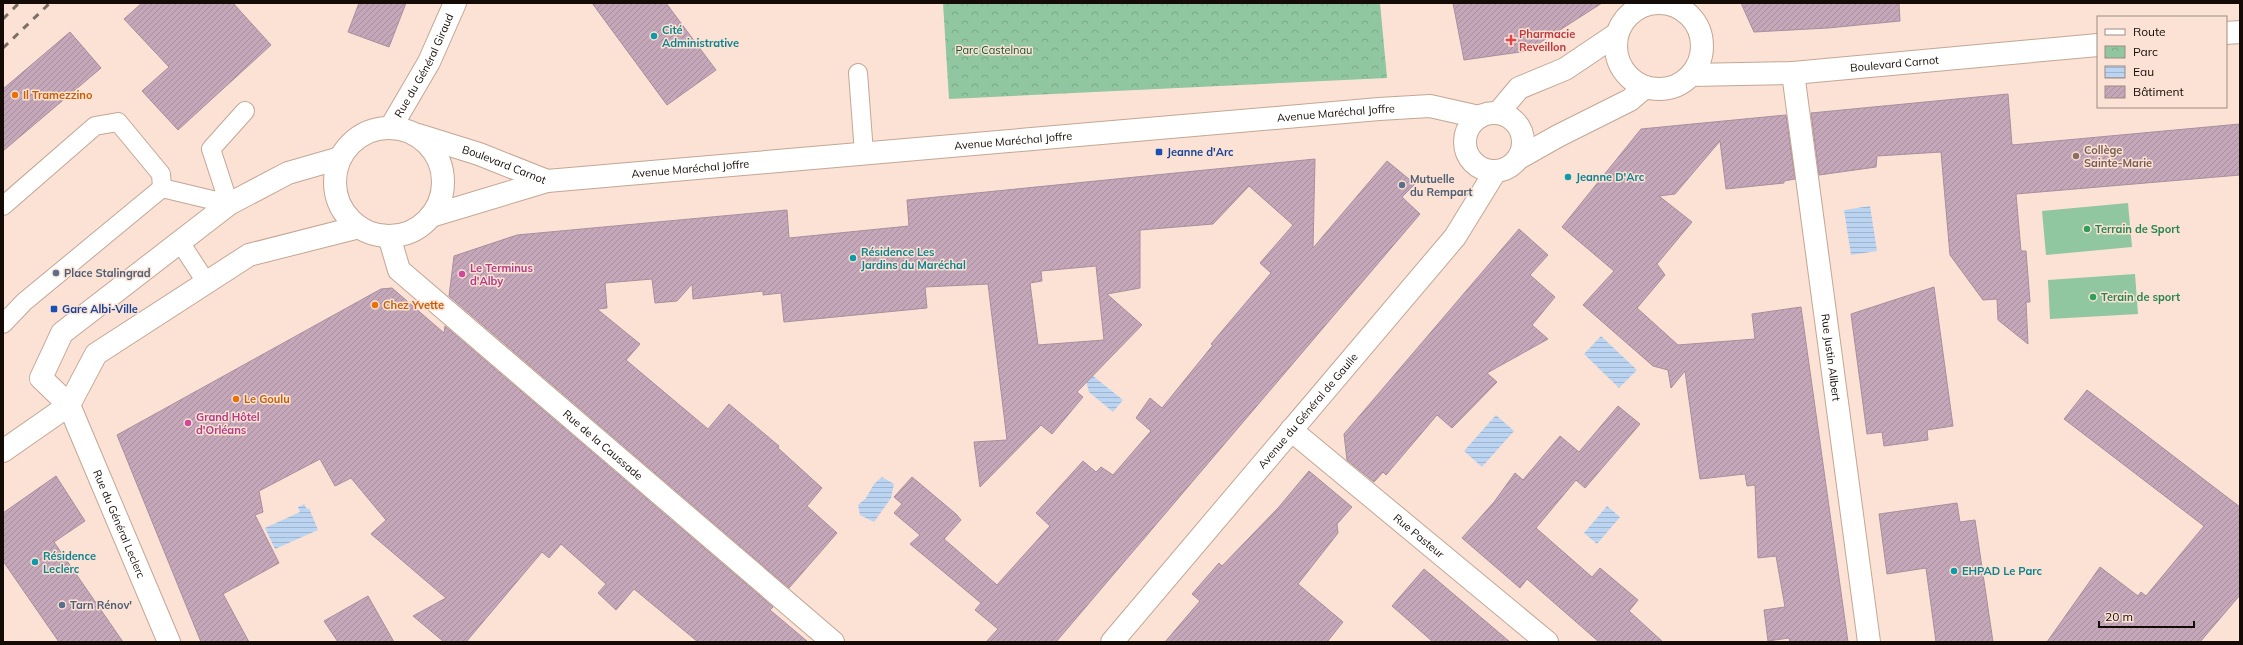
<svg xmlns="http://www.w3.org/2000/svg" width="2243" height="645" font-family="Mulish,sans-serif">
<style>
.green{fill:#90c6a0}
.park{fill:url(#park-crowns)}
.water{fill:url(#water-rules)}
.building{fill:url(#building-hatch);stroke:#aa8e9f;fill-rule:evenodd}
.lines{fill:none;stroke-linecap:round;stroke-linejoin:round}
.lane-casing{stroke:#c3a695;stroke-width:20}
.street-casing{stroke:#c3a695;stroke-width:24}
.secondary-casing{stroke:#c3a695;stroke-width:24}
.lane{stroke:#fff;stroke-width:18}
.street{stroke:#fff;stroke-width:22}
.secondary{stroke:#fff;stroke-width:22}
.rail{stroke:#7e6e65;stroke-width:3;stroke-dasharray:7 7;stroke-linecap:butt}
.culture-dot{fill:#0f9aa8;stroke:#fbe2d4;stroke-width:1.5}
.health-dot{fill:#e0444e;stroke:#fbe2d4;stroke-width:1.5}
.food-dot{fill:#e8710a;stroke:#fbe2d4;stroke-width:1.5}
.transit-dot{fill:#1a4fb4;stroke:#fbe2d4;stroke-width:1.5}
.education-dot{fill:#8d6e63;stroke:#fbe2d4;stroke-width:1.5}
.service-dot{fill:#5c6f8a;stroke:#fbe2d4;stroke-width:1.5}
.leisure-dot{fill:#2e9e5b;stroke:#fbe2d4;stroke-width:1.5}
.hotel-dot{fill:#d1479c;stroke:#fbe2d4;stroke-width:1.5}
.labels{text-anchor:middle;dominant-baseline:central;stroke-width:3;stroke-linejoin:round;paint-order:stroke}
.culture-label{font-size:11px;font-weight:bold;fill:#0d838f;stroke:#fbe2d4;text-anchor:start}
.health-label{font-size:11px;font-weight:bold;fill:#be3a42;stroke:#fbe2d4;text-anchor:start}
.park-label{font-size:11px;fill:#12552e;stroke:#fbe2d4}
.street-label{font-size:11px;fill:#140b06;stroke:#fbe2d4}
.food-label{font-size:11px;font-weight:bold;fill:#c56008;stroke:#fbe2d4;text-anchor:start}
.education-label{font-size:11px;font-weight:bold;fill:#785e54;stroke:#fbe2d4;text-anchor:start}
.transit-label{font-size:11px;font-weight:bold;fill:#164399;stroke:#fbe2d4;text-anchor:start}
.service-label{font-size:11px;font-weight:bold;fill:#4e5e75;stroke:#fbe2d4;text-anchor:start}
.leisure-label{font-size:11px;font-weight:bold;fill:#27864d;stroke:#fbe2d4;text-anchor:start}
.hotel-label{font-size:11px;font-weight:bold;fill:#b23c85;stroke:#fbe2d4;text-anchor:start}
</style>
<defs>
<pattern id="park-crowns" width="20" height="18" patternUnits="userSpaceOnUse"><rect width="20" height="18" fill="#90c6a0"/><path d="M2 6a3 3 0 1 1 6 0M12 15a3 3 0 1 1 6 0" fill="none" stroke="#7ba988"/></pattern>
<pattern id="water-rules" width="6" height="5" patternUnits="userSpaceOnUse"><rect width="6" height="5" fill="#bbd4f1"/><path d="M0 2.5h6" fill="none" stroke="#a0b5cd"/></pattern>
<pattern id="building-hatch" width="6" height="6" patternUnits="userSpaceOnUse"><rect width="6" height="6" fill="#c4a7b8"/><path d="M-1 1l2-2M0 6l6-6M5 7l2-2" fill="none" stroke="#a88e9d"/></pattern>
</defs>
<rect width="100%" height="100%" fill="#fbe2d4"/>
<!-- green -->
<path class="green" d="M2128,203L2132,247L2046,255L2042,211Z
M2135,274L2138,314L2050,319L2048,280Z"/>
<!-- park -->
<path class="park" d="M943,3H1380L1387,78L949,99Z"/>
<!-- water -->
<path class="water" d="M1870,206L1877,251L1851,255L1844,210Z
M1601,336L1637,370L1619,388L1584,354Z
M1093,376L1123,400L1113,412L1089,392L1086,381Z
M1496,415L1514,431L1482,467L1464,451Z
M882,477L894,484L891,498L874,522L860,515L858,505L866,498L874,484Z
M304,504L307,509L309,508L318,530L275,549L265,528L300,512L298,507Z
M1607,506L1620,517L1597,544L1584,533Z"/>
<!-- building -->
<path class="building" d="M142,3H233L271,45L178,130L142,91L169,67L124,19Z
M359,3H406L389,47L348,32Z
M592,3H666L716,70L667,105Z
M1453,3H1602L1527,51L1464,60Z
M1741,3H1899L1900,21L1828,28L1754,32Z
M70,32L101,68L3,151V89Z
M2008,94L2012,145L2240,124V175L2016,194L2021,251H2026L2030,302H2026L2028,344L1998,320L1997,299L1983,300L1950,255L1941,152L1877,156L1876,167L1819,175L1811,113Z
M1786,115L1795,179L1784,181V183L1726,189L1720,141L1675,194L1659,196L1692,222L1657,264L1665,275L1637,308L1678,345L1755,339L1752,314L1801,307L1848,642H1790L1789,638L1768,641L1764,610L1785,607L1776,556L1758,558L1755,485L1747,486L1745,474L1700,479L1685,371L1671,388L1668,370L1653,366L1583,305L1614,271L1562,227L1641,129Z
M1315,159L1313,248L1387,161L1415,184L1402,197L1420,214L1056,642H986L998,629L975,610L981,603L910,544L920,535L894,513L902,504L894,497L912,477L956,514L961,520L944,539L997,585L1050,526L1036,513L1083,461L1096,472L1101,467L1113,475L1151,431L1136,418L1150,398L1162,408L1213,345L1211,344L1271,273L1260,263L1293,225L1249,186L1213,224L1140,230V288L1107,294L1142,325L1077,392L1083,397L1052,434L1041,425L980,487L974,442L1007,440L988,284L925,287L927,308L784,322L781,293L763,295V291L693,299L692,284L677,301L655,303L652,279L605,283L607,308L597,309L640,344L626,360L708,429L729,404L779,446L778,448L822,488L807,506L837,533L789,588L449,296L454,256L517,235L787,210L789,238L909,226L907,200ZM1096,266L1104,340L1038,345L1030,283L1042,281L1041,271Z
M1519,229L1548,255L1530,275L1555,297L1532,325L1548,339L1487,373L1497,382L1452,428L1437,415L1386,475L1383,472L1374,482L1347,460L1344,434Z
M1934,287L1953,426L1927,430L1928,440L1884,446L1882,432L1867,434L1851,314Z
M392,288L444,333L445,326L773,607L770,610L808,642H698L634,589L616,610L598,593L606,584L561,544L549,558L542,552L466,642H444L413,616L446,598L371,534L386,520L351,478L335,486L320,459L259,491L263,512L255,515L279,563L223,594L249,642H201L117,435L381,289Z
M2087,390L2240,507V595L2200,642H2047L2100,567L2138,596L2141,592L2146,596L2204,526L2064,419Z
M1618,406L1640,424L1585,488L1576,480L1536,528L1592,577L1600,568L1638,600L1629,611L1663,642H1599L1527,579L1520,588L1462,538L1494,502L1515,473L1523,480L1560,436L1579,452Z
M1309,471L1352,507L1337,524L1338,533L1298,584L1343,622L1327,642H1165L1200,601L1192,594L1219,563L1222,566L1278,508Z
M56,476L85,521L54,542L123,642H59L3,561V513Z
M1957,503L1960,522L1975,520L1993,642H1936L1926,568L1887,574L1879,514Z
M1424,569L1510,642H1433L1392,606Z
M368,596L394,642H338L324,621Z"/>
<g class="lines">
<defs>
<path id="lane" d="M858,73L864,153
M162,188L229,204
M229,204L211,149L245,111
M3,206L95,126L118,122L161,174L162,188
M180,242L206,282
M3,324L24,302L162,188"/>
<g id="street">
<path id="s1" d="M1793,73L1869,642"/>
<path id="s2" d="M389,236L399,270L833,642"/>
<path id="s3" d="M69,405L169,642"/>
<path id="s4" d="M1291,430L1547,642"/>
</g>
<g id="secondary">
<circle cx="1659" cy="46" r="43"/>
<path d="M2226,33L2240,32"/>
<path id="s5" d="M1691,75L1793,73L2098,45"/>
<circle cx="1494" cy="142" r="29"/>
<path d="M1498,113L1519,88L1565,69L1617,34"/>
<path id="s6" d="M391,127L429,62L455,3"/>
<circle cx="389" cy="182" r="54"/>
<path id="s7" d="M418,135L479,154L547,181"/>
<path d="M1519,158L1558,136L1630,100L1645,87"/>
<path id="s8" d="M431,216L547,181L1379,109L1430,106L1479,117"/>
<path d="M69,405L41,378L62,333L229,204L288,173L340,158"/>
<path d="M3,451L69,405L96,354L249,255L359,227"/>
<path id="s9" d="M1112,642L1455,237L1495,172"/>
</g>
</defs>
<!-- lane casing -->
<use href="#lane" class="lane-casing"/>
<!-- street casing -->
<use href="#street" class="street-casing"/>
<!-- secondary casing -->
<use href="#secondary" class="secondary-casing"/>
<!-- lane -->
<use href="#lane" class="lane"/>
<!-- street -->
<use href="#street" class="street"/>
<!-- secondary -->
<use href="#secondary" class="secondary"/>
<!-- rail -->
<path class="rail" d="M3,19L19,3
M3,48L50,3"/>
</g>
<!-- markers -->
<g class="culture-dot">
<circle cx="654" cy="36" r="4"/>
<circle cx="1568" cy="177" r="4"/>
<circle cx="853" cy="258" r="4"/>
<circle cx="35" cy="562" r="4"/>
<circle cx="1954" cy="571" r="4"/>
</g>
<path class="health-dot" d="M1509 34h4v4h4v4h-4v4h-4v-4h-4v-4h4z"/>
<g class="food-dot">
<circle cx="15" cy="95" r="4"/>
<circle cx="375" cy="305" r="4"/>
<circle cx="236" cy="399" r="4"/>
</g>
<g class="transit-dot">
<rect x="1155" y="148" width="8" height="8" rx="2"/>
<rect x="50" y="305" width="8" height="8" rx="2"/>
</g>
<circle class="education-dot" cx="2076" cy="156" r="4"/>
<g class="service-dot">
<circle cx="1402" cy="185" r="4"/>
<circle cx="56" cy="273" r="4"/>
<circle cx="62" cy="605" r="4"/>
</g>
<g class="leisure-dot">
<circle cx="2087" cy="229" r="4"/>
<circle cx="2093" cy="297" r="4"/>
</g>
<g class="hotel-dot">
<circle cx="462" cy="274" r="4"/>
<circle cx="188" cy="423" r="4"/>
</g>
<g class="labels">
<!-- culture labels -->
<g class="culture-label">
<text x="662" y="30">Cité<tspan x="662" dy="13">Administrative</tspan></text>
<text x="1576" y="177">Jeanne D'Arc</text>
<text x="861" y="252">Résidence Les<tspan x="861" dy="13">Jardins du Maréchal</tspan></text>
<text x="43" y="556">Résidence<tspan x="43" dy="13">Leclerc</tspan></text>
<text x="1962" y="571">EHPAD Le Parc</text>
</g>
<!-- health labels -->
<g class="health-label">
<text x="1519" y="34">Pharmacie<tspan x="1519" dy="13">Reveillon</tspan></text>
</g>
<!-- park labels -->
<g class="park-label">
<text x="994" y="50">Parc Castelnau</text>
</g>
<!-- street labels -->
<g class="street-label">
<text stroke="none"><textPath href="#s5" startOffset="204">Boulevard Carnot</textPath></text>
<text stroke="none"><textPath href="#s6" startOffset="70">Rue du Général Giraud</textPath></text>
<text stroke="none"><textPath href="#s8" startOffset="913">Avenue Maréchal Joffre</textPath></text>
<text stroke="none"><textPath href="#s8" startOffset="589">Avenue Maréchal Joffre</textPath></text>
<text stroke="none"><textPath href="#s7" startOffset="91">Boulevard Carnot</textPath></text>
<text stroke="none"><textPath href="#s8" startOffset="265">Avenue Maréchal Joffre</textPath></text>
<text stroke="none"><textPath href="#s1" startOffset="287">Rue Justin Alibert</textPath></text>
<text stroke="none"><textPath href="#s9" startOffset="303">Avenue du Général de Gaulle</textPath></text>
<text stroke="none"><textPath href="#s2" startOffset="304">Rue de la Caussade</textPath></text>
<text stroke="none"><textPath href="#s3" startOffset="129">Rue du Général Leclerc</textPath></text>
<text stroke="none"><textPath href="#s4" startOffset="166">Rue Pasteur</textPath></text>
</g>
<!-- food labels -->
<g class="food-label">
<text x="23" y="95">Il Tramezzino</text>
<text x="383" y="305">Chez Yvette</text>
<text x="244" y="399">Le Goulu</text>
</g>
<!-- education labels -->
<g class="education-label">
<text x="2084" y="150">Collège<tspan x="2084" dy="13">Sainte-Marie</tspan></text>
</g>
<!-- transit labels -->
<g class="transit-label">
<text x="1167" y="152">Jeanne d'Arc</text>
<text x="62" y="309">Gare Albi-Ville</text>
</g>
<!-- service labels -->
<g class="service-label">
<text x="1410" y="179">Mutuelle<tspan x="1410" dy="13">du Rempart</tspan></text>
<text x="64" y="273">Place Stalingrad</text>
<text x="70" y="605">Tarn Rénov'</text>
</g>
<!-- leisure labels -->
<g class="leisure-label">
<text x="2095" y="229">Terrain de Sport</text>
<text x="2101" y="297">Terain de sport</text>
</g>
<!-- hotel labels -->
<g class="hotel-label">
<text x="470" y="268">Le Terminus<tspan x="470" dy="13">d'Alby</tspan></text>
<text x="196" y="417">Grand Hôtel<tspan x="196" dy="13">d'Orléans</tspan></text>
</g>
</g>
<!-- border -->
<rect width="2243" height="645" fill="none" stroke="#140b06" stroke-width="8"/>
<!-- legend -->
<rect x="2097" y="16" width="130" height="92" fill="#fbe2d4" stroke="#9f8c82"/>
<rect x="2105" y="29" width="20" height="6" fill="#ffffff" stroke="#9f8c82"/>
<text x="2133" y="36" font-size="12" fill="#140b06">Route</text>
<rect x="2105" y="46" width="20" height="12" fill="url(#park-crowns)" stroke="#9f8c82"/>
<text x="2133" y="56" font-size="12" fill="#140b06">Parc</text>
<rect x="2105" y="66" width="20" height="12" fill="url(#water-rules)" stroke="#9f8c82"/>
<text x="2133" y="76" font-size="12" fill="#140b06">Eau</text>
<rect x="2105" y="86" width="20" height="12" fill="url(#building-hatch)" stroke="#9f8c82"/>
<text x="2133" y="96" font-size="12" fill="#140b06">Bâtiment</text>
<!-- scale -->
<path d="M2099 621v6h95v-6" fill="none" stroke="#140b06" stroke-width="2"/>
<text x="2105" y="621" font-size="12" fill="#140b06" stroke="#fbe2d4" stroke-width="3" paint-order="stroke">20 m</text>
</svg>
